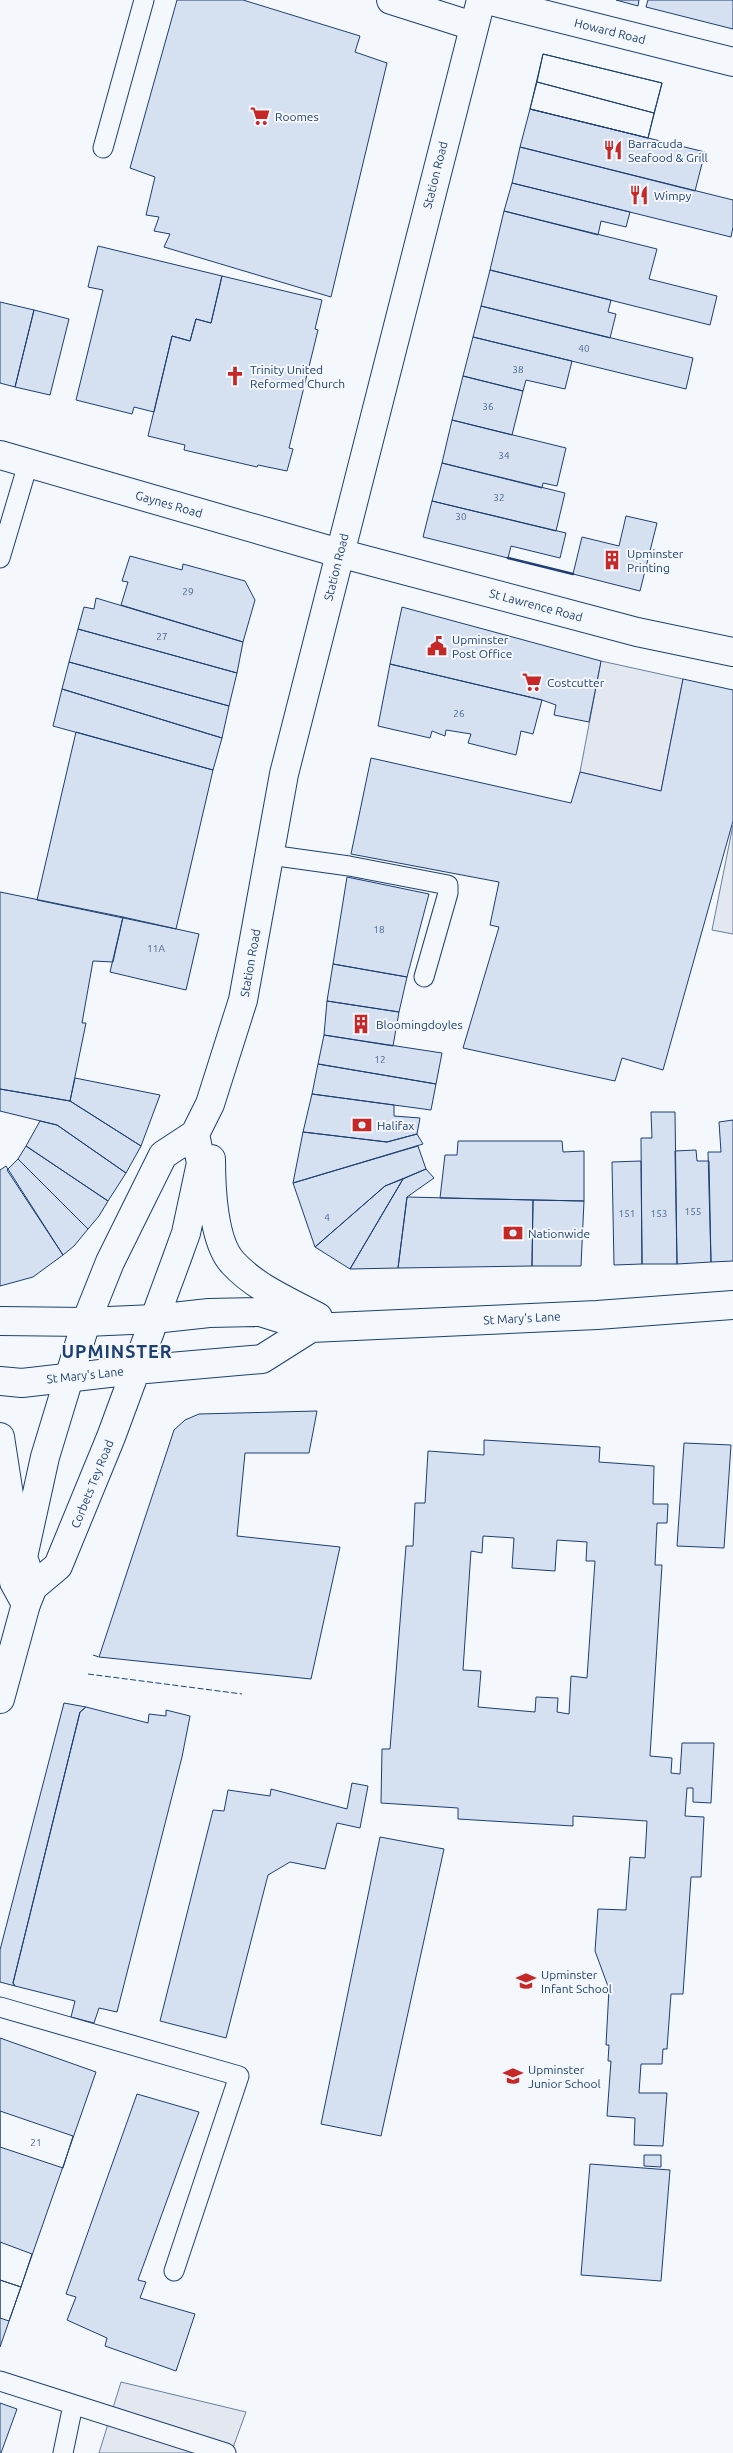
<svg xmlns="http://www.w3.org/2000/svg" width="733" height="2453" font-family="Ubuntu,sans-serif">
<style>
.parking{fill:#e3e8f0;stroke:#687fa3}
.building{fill:#d5e0f0;stroke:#1d3f73;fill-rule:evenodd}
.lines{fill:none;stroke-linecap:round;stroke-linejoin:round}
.lane-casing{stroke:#1d3f73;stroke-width:21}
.street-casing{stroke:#1d3f73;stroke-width:30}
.secondary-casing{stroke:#1d3f73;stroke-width:30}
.primary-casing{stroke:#1d3f73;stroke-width:30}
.lane{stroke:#f4f7fb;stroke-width:19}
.street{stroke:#f4f7fb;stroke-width:28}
.secondary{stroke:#f4f7fb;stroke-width:28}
.primary{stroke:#f4f7fb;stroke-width:28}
.fence{stroke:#1d3f73;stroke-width:1;stroke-dasharray:6 2.5;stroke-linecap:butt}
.wall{stroke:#1d3f73;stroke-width:2.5}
.labels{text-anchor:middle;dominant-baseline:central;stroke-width:4;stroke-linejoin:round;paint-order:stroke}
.number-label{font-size:10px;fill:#4b6792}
.street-label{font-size:12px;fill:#1d3f73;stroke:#f4f7fb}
.poi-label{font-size:12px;fill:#1d3f73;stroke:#f4f7fb;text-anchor:start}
.district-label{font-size:18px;font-weight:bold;letter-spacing:1px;fill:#1d3f73;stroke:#f4f7fb}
</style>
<rect width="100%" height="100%" fill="#f4f7fb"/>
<!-- parking -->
<path class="parking" d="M601,661L683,679L661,791L580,772Z
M733,825V934L712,930Z
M121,2382L246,2412L231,2453H99Z"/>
<!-- building -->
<path class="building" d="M177,0H243L360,36L355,52L387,63L331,297L164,247L170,234L154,231L159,217L146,215L155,177L130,168Z
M616,0H639L638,6Z
M648,0H733V29L646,7Z
M543,54L662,83L654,113L537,82Z
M543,54L662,83L648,138L530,109Z
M537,82L654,113L648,138L530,109Z
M530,109L705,152L695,191L520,147Z
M520,147L733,200V227L731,237L512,183Z
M512,183L630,212L626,227L601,221L598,235L504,211Z
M504,211L657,249L649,279L717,296L710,325L490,270Z
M98,246L222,276L211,323L196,319L190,341L172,336L154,412L134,407L132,414L76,400L103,290L88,287Z
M490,270L611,300L608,312L616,314L610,338L481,306Z
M222,276L322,300L315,329L318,330L289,448L293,449L287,471L258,465L257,467L184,450L185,445L148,436L172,336L190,341L196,319L211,323Z
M0,302L34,310L15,387L0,383Z
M481,306L693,358L686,389L473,337Z
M34,310L69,319L50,395L15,387Z
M473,337L572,361L565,389L526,380L523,391L463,376Z
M463,376L523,391L512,435L452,420Z
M452,420L566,448L557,486L543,483L542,488L442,463Z
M442,463L565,493L556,531L432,501Z
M432,501L566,533L560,558L511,546L508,558L423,537Z
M626,516L657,523L640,591L573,574L582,537L619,546Z
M130,556L182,570L183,564L245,581L255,600L243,642L121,605L128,582L122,581Z
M96,598L243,642L237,673L78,629L84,607L94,609Z
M402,607L601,661L589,722L554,715L556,705L542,700L390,664Z
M78,629L237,673L229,706L69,662Z
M69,662L229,706L222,738L62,689Z
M390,664L542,700L533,734L521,731L516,755L468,743L471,734L446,730L445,736L432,731L430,738L378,726Z
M683,679L733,690V821L663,1070L622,1058L615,1081L463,1048L499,927L490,925L499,882L351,854L371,758L571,803L580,772L661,791Z
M62,689L222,738L213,770L53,726Z
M76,732L213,770L176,929L37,900Z
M347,877L429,894L407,977L333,964Z
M0,892L123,917L113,962L93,961L82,1023H86L70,1101L0,1089Z
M123,917L199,934L186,990L110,972Z
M333,964L407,977L399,1012L327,1001Z
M327,1001L399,1012L393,1046L324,1035Z
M324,1035L442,1053L436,1084L318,1064Z
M318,1064L436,1084L431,1110L312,1094Z
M75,1078L160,1095L141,1146L70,1101Z
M0,1089L70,1101L141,1146L126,1173L57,1125L0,1111Z
M312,1094L394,1105V1116L420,1118L417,1134L387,1142L303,1132Z
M651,1112H675L677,1264H642L641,1138H652Z
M733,1120V1261L711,1262L708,1152H721L719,1122Z
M40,1121L57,1125L126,1173L108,1201L26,1146Z
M303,1132L387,1142L417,1134L423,1144L293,1183Z
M458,1141H562L563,1152L584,1151V1201L440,1198L445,1155H457Z
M26,1146L108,1201L99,1216L88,1229L18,1159Z
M418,1146L426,1169L385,1186L315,1247L293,1183Z
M696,1150L697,1161H709L711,1262L677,1264L675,1151Z
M18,1159L88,1229L74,1246L63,1255L7,1170Z
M641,1161L642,1264L614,1265L612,1162Z
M6,1166L63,1255L33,1277L0,1286V1170Z
M426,1169L434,1178L407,1197L398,1268L350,1269L403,1179Z
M403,1179L350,1269L315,1247L385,1186Z
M407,1197L533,1200L532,1266L398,1268Z
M533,1200L584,1201L581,1266H532Z
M317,1411L309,1453H245L237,1536L340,1547L311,1679L99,1657L174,1430L185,1420L199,1414Z
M484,1440L600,1447L599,1462L654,1466L653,1504H668L667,1523H657L655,1565H662L650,1756L672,1758L671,1773L680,1774L682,1743H714L711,1803L693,1802V1788H687L685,1816L704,1817L701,1877H691L683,1994H671L667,2049H663L662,2064H641L639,2093H667L663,2146L634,2145L635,2118L607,2116L611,2061H608L609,2045H606L609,1989L595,1951L598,1909L626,1910L630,1857L645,1858L647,1821L573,1816V1826L458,1819V1808L381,1803L382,1749H390L406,1546H413L415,1503H425L428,1451L484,1455ZM483,1536L514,1538L512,1568L555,1571L557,1540L587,1542L586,1561H595L587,1678L571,1676L569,1714L557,1712L558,1698L536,1697L535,1712L478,1707L481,1671L463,1670L471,1551L482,1553Z
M684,1443L731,1445L724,1548L677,1546Z
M64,1703L86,1707L80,1712L13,1983L15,1986L0,1982V1950Z
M86,1707L148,1723L149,1714L166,1716V1710L190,1716L182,1757L117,2012L99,2008L94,2023L71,2017L75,2001L15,1986L13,1983L80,1712Z
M352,1783L368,1786L360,1828L337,1823L325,1869L290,1862L268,1875L226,2038L160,2021L213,1810L224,1811L228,1790L270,1796L271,1789L347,1809Z
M380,1837L444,1849L381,2136L321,2124Z
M0,2038L96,2072L0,2347Z
M137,2094L199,2112L138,2280L146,2282L140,2298L195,2314L176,2371L105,2346L107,2338L67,2320L76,2297L66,2294Z
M0,2111L73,2136L63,2168L0,2147Z
M644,2155H661V2167L644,2166Z
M590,2164L670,2170L661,2281L581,2275Z
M0,2242L32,2254L21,2287L0,2280Z
M0,2280L21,2287L9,2321L0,2318Z
M0,2403L17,2409L1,2453H0Z"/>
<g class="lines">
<defs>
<path id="lane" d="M103,148L144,0
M0,558L28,464
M270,855L349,866L448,885V893L424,977
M0,2007L239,2076L174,2271
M0,2381L226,2453
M63,2453L73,2405"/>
<path id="street" d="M391,0L473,26
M487,0L733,62
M0,455L339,553L637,632L733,652"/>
<path id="secondary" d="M211,1159C211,1187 213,1242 233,1263C256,1288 288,1301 318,1317
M154,1319L209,1313L260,1312L311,1328L597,1315L733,1305
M135,1370L262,1359L311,1328
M33,1587L23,1557L45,1457L86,1322L110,1262L163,1155L195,1134L210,1104L243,1000L284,774L481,0
M0,1699L26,1604L33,1587L58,1566L111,1437L177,1258L186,1233L201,1163L195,1134"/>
<path id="primary" d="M0,1321L86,1322L154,1319
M0,1381L22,1383L135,1370
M0,1437L9,1495L11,1566L14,1582L26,1604"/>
</defs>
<!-- lane casing -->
<use href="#lane" class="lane-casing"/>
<!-- street casing -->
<use href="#street" class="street-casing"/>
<!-- secondary casing -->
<use href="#secondary" class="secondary-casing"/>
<!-- primary casing -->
<use href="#primary" class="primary-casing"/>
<!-- lane -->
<use href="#lane" class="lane"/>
<!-- street -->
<use href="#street" class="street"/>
<!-- secondary -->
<use href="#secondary" class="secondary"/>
<!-- primary -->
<use href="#primary" class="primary"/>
<!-- fence -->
<path class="fence" d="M93,1655L99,1657
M88,1674L242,1694"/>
<!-- wall -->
<path class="wall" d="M508,558L573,574"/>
</g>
<!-- icons -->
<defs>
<symbol id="supermarket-bare" viewBox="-9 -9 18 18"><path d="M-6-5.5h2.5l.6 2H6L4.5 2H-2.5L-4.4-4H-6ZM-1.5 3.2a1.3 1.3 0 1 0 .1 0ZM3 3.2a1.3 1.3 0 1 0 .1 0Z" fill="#c62828" stroke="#f4f7fb" stroke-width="2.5" paint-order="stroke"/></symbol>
<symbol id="restaurant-bare" viewBox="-9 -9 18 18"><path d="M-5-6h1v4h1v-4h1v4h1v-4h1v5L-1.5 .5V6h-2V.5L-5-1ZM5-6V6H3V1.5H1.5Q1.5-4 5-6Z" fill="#c62828" stroke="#f4f7fb" stroke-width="2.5" paint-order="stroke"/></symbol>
<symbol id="church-bare" viewBox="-9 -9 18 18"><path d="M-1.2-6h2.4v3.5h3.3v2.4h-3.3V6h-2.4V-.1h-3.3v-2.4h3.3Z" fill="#c62828" stroke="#f4f7fb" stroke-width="2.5" paint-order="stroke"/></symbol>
<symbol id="building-bare" viewBox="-9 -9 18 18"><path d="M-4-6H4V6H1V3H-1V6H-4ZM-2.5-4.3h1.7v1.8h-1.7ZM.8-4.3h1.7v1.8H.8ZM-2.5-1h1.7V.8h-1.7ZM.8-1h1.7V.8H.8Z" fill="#c62828" stroke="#f4f7fb" stroke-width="2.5" paint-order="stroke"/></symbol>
<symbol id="civic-bare" viewBox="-9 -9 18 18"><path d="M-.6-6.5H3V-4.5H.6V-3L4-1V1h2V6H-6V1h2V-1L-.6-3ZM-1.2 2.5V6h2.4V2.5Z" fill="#c62828" stroke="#f4f7fb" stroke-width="2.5" paint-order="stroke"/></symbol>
<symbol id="bank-bare" viewBox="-9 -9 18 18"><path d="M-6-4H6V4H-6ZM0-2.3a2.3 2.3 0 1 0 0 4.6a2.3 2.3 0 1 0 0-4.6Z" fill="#c62828" stroke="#f4f7fb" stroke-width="2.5" paint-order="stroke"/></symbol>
<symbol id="school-bare" viewBox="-9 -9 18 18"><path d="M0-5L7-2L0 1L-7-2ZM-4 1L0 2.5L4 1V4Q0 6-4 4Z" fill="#c62828" stroke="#f4f7fb" stroke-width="2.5" paint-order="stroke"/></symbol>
</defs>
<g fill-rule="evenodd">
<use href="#supermarket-bare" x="246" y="102" width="28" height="28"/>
<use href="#restaurant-bare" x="599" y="136" width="28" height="28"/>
<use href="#restaurant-bare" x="625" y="181" width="28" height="28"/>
<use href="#church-bare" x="221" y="362" width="28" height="28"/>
<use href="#building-bare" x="598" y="546" width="28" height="28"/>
<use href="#civic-bare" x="423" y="632" width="28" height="28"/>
<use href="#supermarket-bare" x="518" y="668" width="28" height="28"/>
<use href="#building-bare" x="347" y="1010" width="28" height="28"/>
<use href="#bank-bare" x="348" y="1111" width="28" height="28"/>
<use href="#bank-bare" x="499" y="1219" width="28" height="28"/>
<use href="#school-bare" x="512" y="1967" width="28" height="28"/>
<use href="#school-bare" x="499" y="2062" width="28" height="28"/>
</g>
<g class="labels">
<!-- number labels -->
<g class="number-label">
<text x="584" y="348">40</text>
<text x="518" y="369">38</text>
<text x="488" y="406">36</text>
<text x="504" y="455">34</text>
<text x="499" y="497">32</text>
<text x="461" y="516">30</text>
<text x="188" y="591">29</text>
<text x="162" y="636">27</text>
<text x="459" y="713">26</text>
<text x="379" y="929">18</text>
<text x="156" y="948">11A</text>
<text x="380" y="1059">12</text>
<text x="693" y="1211">155</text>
<text x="627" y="1213">151</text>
<text x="659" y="1213">153</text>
<text x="327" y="1217">4</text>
<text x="36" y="2142">21</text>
</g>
<!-- street labels -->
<g class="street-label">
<text transform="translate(610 31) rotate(14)">Howard Road</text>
<text transform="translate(435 175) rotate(-76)">Station Road</text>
<text transform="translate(169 504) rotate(16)">Gaynes Road</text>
<text transform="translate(336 567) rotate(-76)">Station Road</text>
<text transform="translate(536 605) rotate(15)">St Lawrence Road</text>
<text transform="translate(250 963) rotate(-80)">Station Road</text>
<text transform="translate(522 1318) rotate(-3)">St Mary's Lane</text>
<text transform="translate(85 1375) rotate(-6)">St Mary's Lane</text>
<text transform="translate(92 1484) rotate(-68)">Corbets Tey Road</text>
</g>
<!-- poi labels -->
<g class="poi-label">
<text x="275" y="116">Roomes</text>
<text x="628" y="143">Barracuda<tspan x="628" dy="14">Seafood &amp; Grill</tspan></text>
<text x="654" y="195">Wimpy</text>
<text x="250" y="369">Trinity United<tspan x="250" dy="14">Reformed Church</tspan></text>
<text x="627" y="553">Upminster<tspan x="627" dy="14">Printing</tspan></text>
<text x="452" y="639">Upminster<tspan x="452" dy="14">Post Office</tspan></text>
<text x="547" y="682">Costcutter</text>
<text x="376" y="1024">Bloomingdoyles</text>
<text x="377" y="1125">Halifax</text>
<text x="528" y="1233">Nationwide</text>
<text x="541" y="1974">Upminster<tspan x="541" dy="14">Infant School</tspan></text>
<text x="528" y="2069">Upminster<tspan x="528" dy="14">Junior School</tspan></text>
</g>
<!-- district labels -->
<g class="district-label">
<text x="117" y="1351">UPMINSTER</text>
</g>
</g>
</svg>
